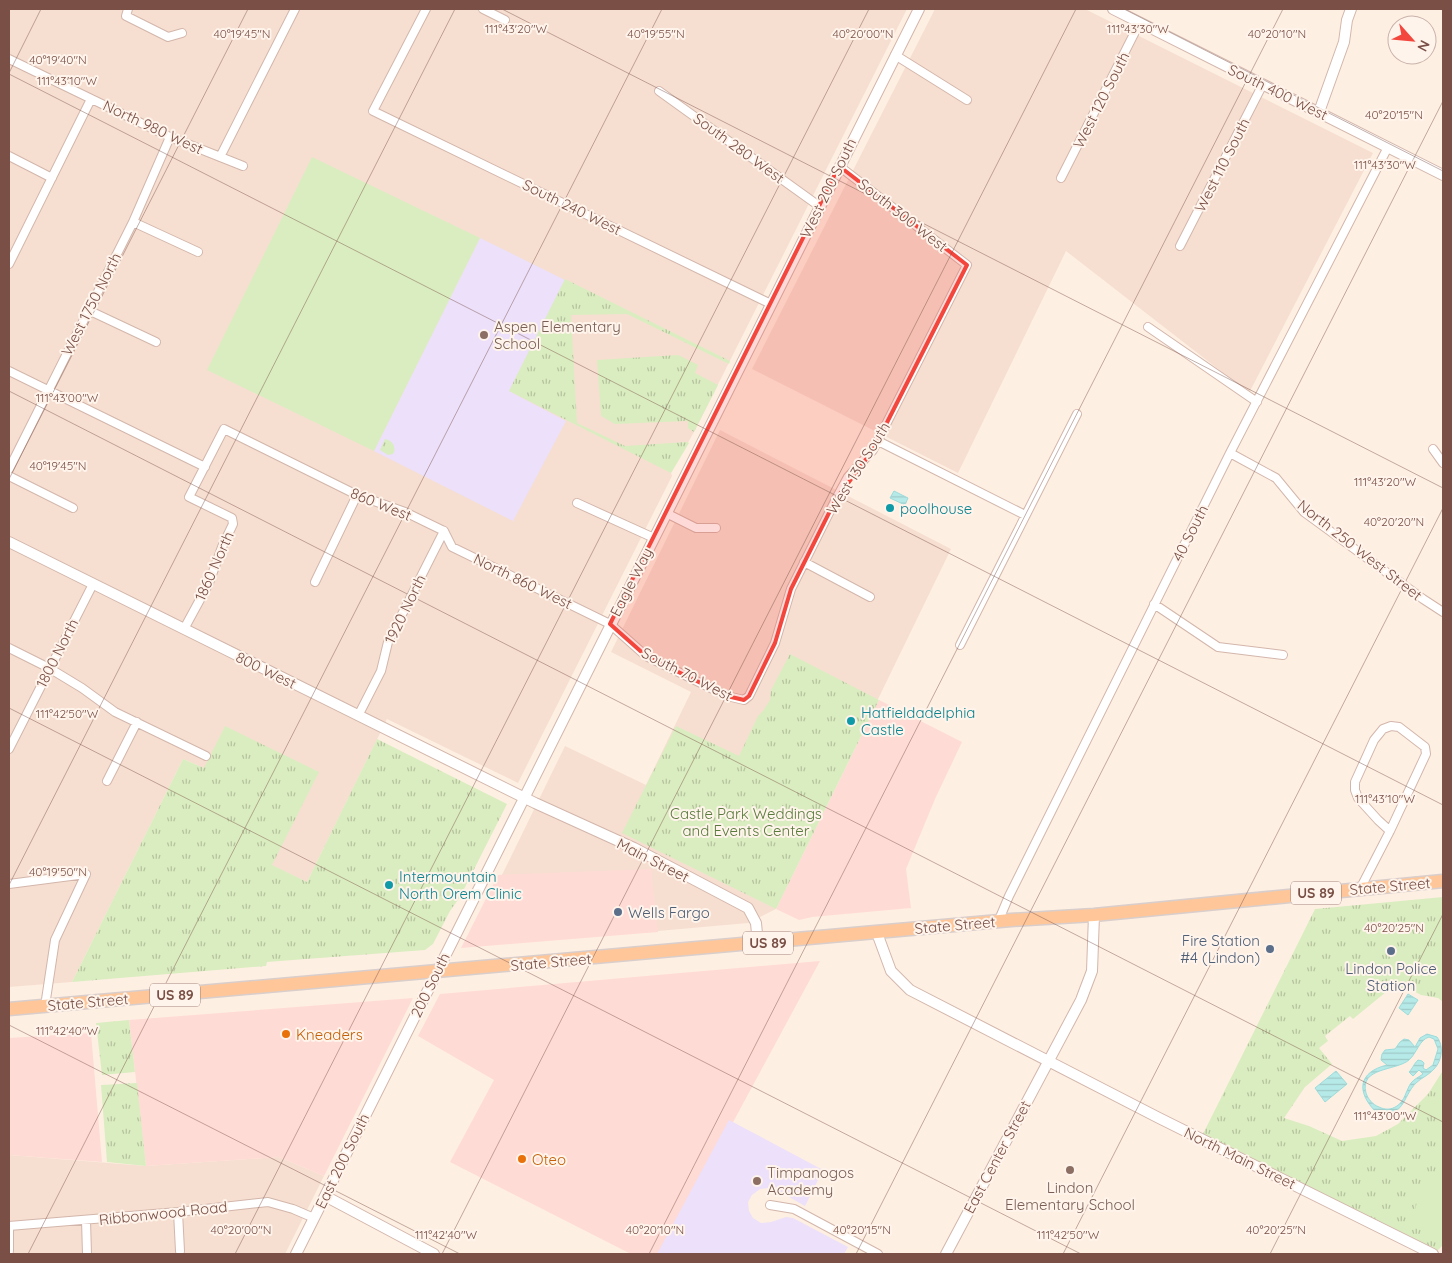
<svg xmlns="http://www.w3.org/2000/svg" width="1452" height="1263" font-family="Quicksand,sans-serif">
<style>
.residential{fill:#f6dfd1}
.commercial{fill:#ffdbd6}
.education{fill:#ece0fa}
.grass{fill:url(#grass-tufts)}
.pitch{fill:#daedc0}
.water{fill:url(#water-rules);stroke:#9bdcdb;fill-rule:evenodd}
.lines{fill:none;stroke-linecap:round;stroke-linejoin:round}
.minor-casing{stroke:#d3b6ab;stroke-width:10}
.tertiary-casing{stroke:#d3b6ab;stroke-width:12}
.primary-casing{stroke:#d9cecb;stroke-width:15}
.minor{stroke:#fff;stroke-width:8}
.tertiary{stroke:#fff;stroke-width:10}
.primary{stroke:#ffc799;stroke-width:12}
.marked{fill:#f3463d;fill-opacity:0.2;stroke:#f3463d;stroke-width:4;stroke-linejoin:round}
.ticks{fill:none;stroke:#794f46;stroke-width:1;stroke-opacity:0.45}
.education-dot{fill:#8d6e63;stroke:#fff4eb;stroke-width:2}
.culture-dot{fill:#0f9aa8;stroke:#fff4eb;stroke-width:2}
.service-dot{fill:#5c6f8a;stroke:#fff4eb;stroke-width:2}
.food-dot{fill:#e8710a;stroke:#fff4eb;stroke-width:2}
.labels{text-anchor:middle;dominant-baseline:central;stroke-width:4;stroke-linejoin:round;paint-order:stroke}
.shield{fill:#fff4eb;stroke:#a18078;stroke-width:1}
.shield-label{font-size:14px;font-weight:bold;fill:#794f46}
.street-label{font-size:15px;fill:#794f46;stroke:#fff4eb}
.education-label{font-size:15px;fill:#785e54;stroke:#fff4eb;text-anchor:start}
.culture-label{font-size:15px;fill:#0d838f;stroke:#fff4eb;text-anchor:start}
.park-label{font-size:15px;fill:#587a3b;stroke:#fff4eb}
.service-label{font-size:15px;fill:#4e5e75;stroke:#fff4eb;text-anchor:start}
.food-label{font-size:15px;fill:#c56008;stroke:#fff4eb;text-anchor:start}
.ticks-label{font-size:12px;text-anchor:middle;fill:#794f46;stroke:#fff4eb;stroke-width:4;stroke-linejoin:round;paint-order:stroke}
</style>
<defs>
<pattern id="grass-tufts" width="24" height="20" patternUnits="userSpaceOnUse" patternTransform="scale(1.25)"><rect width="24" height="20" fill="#daedc0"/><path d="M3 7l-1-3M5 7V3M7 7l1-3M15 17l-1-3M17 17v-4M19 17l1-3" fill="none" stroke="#b6c29e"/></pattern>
<pattern id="water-rules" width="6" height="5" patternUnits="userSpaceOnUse" patternTransform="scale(1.25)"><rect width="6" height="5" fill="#b6eae8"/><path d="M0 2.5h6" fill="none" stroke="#a0cac8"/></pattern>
</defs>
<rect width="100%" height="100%" fill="#feefe3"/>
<!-- residential -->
<path class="residential" d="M9,9H907L694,432L671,473L672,476L518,783L387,719L307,882L272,866L204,768L183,759L72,982L9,987Z
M935,9H1085L1373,153L1249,393L1066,251L958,473L752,369Z
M720,430L951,549L776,909L748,923L658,931L502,875L565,746L646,785L691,692L611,652Z
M9,1155L146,1166L279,1157L324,1176L285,1254H9Z"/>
<!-- commercial -->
<path class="commercial" d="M879,700L962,742L935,799L906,869L911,908L812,917L799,920L776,909Z
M651,869L658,932L461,948L498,875Z
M820,961L662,1254H631L450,1162L494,1080L418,1036L440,994Z
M413,998L324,1176L279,1157L146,1166L129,1020Z
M91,1033L102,1162L9,1155V1038Z"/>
<!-- education -->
<path class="education" d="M480,238L565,280L509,391L566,421L513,521L374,451Z
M729,1120L823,1170L805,1206L777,1190L768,1188L760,1189L752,1195L748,1202L749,1211L753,1218L761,1223L771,1222L786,1217L793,1218L848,1247L844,1254H657Z"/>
<!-- grass -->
<path class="grass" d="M565,279L730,361L729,364L627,314L571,315L577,423L625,446L687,442L689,443L671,473L509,391Z
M678,355L698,365L695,373L718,385L694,432L688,428V421L615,424L601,416L597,360Z
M385,439C392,440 397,447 393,454L388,455L380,450Z
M790,654L879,700L776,909L622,833L676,726L739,756L758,716L763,711L770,700L771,690Z
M225,726L319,772L272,865L307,882L377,739L507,804L460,897L450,911L433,944L425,950L267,962L266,966L72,982L183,759L204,768Z
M1443,897V1002L1438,998L1421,995L1406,987L1386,992L1353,1019L1350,1016L1325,1036L1328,1041L1319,1048L1332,1064L1305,1087L1284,1118L1309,1126L1342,1141L1376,1136L1398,1124L1428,1094L1442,1072L1443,1066V1245L1434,1254L1201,1138L1315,909Z
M129,1020L135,1072L102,1075L96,1023Z
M137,1083L146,1166L107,1162L101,1085Z"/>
<!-- pitch -->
<path class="pitch" d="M312,157L480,238L374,451L207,370Z
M1443,1169V1226C1429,1235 1410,1219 1417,1203Z"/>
<!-- water -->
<path class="water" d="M894,491L908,498L905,505L890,498Z
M1408,994L1418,1000L1408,1015L1399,1008Z
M1427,1034L1437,1037C1444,1046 1442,1061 1434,1069C1429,1075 1421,1078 1416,1083C1402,1097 1405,1119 1376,1112C1356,1092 1358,1072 1387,1065L1381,1060L1382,1054L1385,1050L1395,1049L1400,1042L1404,1039L1409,1040L1415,1047L1420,1038ZM1429,1037L1434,1039L1438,1049L1433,1065L1426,1070L1423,1068L1424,1063L1422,1061L1418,1060C1413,1065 1413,1068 1409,1072L1413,1076L1419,1070L1423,1074C1419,1077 1414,1079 1411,1083C1406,1090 1405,1101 1397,1106C1391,1110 1385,1110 1379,1107C1373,1105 1368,1099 1366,1093C1359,1067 1396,1071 1409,1060C1417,1053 1419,1040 1429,1037Z
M1336,1071L1347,1084L1325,1102L1315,1088Z"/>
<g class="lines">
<defs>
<path id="minor" d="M128,9L126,16L168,37L182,33
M426,9L373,111L771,304
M483,9L505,20
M895,55L967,100
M9,59L170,137L243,166
M659,91L819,206
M9,156L52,178
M220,157L295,9
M1061,178L1140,22
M133,222L198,252
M1180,246L1263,84
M9,264L91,99
M88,310L156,342
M1148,327L1257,402
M9,371L205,467
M878,441L1025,515
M1433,449L1443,463
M1230,453L1276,478L1304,512L1423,599L1443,612
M9,469L133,222L170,137
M9,476L73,508
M577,503L654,538
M666,513L696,528H716
M444,531L452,547L610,624L646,656L727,696L744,700L749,696L775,643L791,589L836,499L848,477L873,450L967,265L839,166
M804,562L870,597
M315,582L357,495
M1154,604L1218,647L1283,655
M184,629L209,583L222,547L233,524L232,518L189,497L224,429L357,495L405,512L444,531
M960,645L1077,414
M9,648L49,668L82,688L115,712L206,756
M358,716L381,671L388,642L444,531
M1391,726L1399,727L1425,747L1426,754L1390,831L1378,820L1358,798L1355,790V782L1374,740L1383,729Z
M9,749L93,584
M107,781L137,722
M9,884L86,874
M1360,889L1390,831
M998,922L1009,896L1230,453L1388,147
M45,1006L55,940L86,874
M770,1205L794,1209L878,1254
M178,1212L180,1251
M86,1220L87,1254
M9,1226L178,1212L268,1202L293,1209L314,1218
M9,1251V1226"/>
<path id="tertiary" d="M1113,9L1443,175
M1319,112L1344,42L1347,20L1351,9
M9,542L535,803L634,848L748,908L756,923L758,944
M877,933L891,971L910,990L1159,1118L1433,1254
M325,1196L434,1254
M296,1254L919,9
M946,1254L1081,1000L1092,971L1094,915"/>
<path id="primary" d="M9,1009L1011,920L1094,915L1443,881"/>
</defs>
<!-- minor casing -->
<use href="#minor" class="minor-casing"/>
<!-- tertiary casing -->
<use href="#tertiary" class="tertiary-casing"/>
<!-- primary casing -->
<use href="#primary" class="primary-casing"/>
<!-- minor -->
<use href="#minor" class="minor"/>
<!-- tertiary -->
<use href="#tertiary" class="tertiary"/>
<!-- primary -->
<use href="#primary" class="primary"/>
</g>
<!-- marked area -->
<path class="marked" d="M839,166L967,265L873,450L836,499L791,589L775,643L749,696L744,700L727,696L646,656L610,624Z"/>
<!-- ticks -->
<path class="ticks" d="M502,9L1443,488M1124,9L1443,171M9,73L41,9M9,74L1443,805M9,391L1443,1122M9,479L248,9M9,708L1081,1254M9,885L455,9M9,1025L460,1254M28,1254L662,9M235,1254L869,9M442,1254L1076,9M649,1254L1283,9M856,1254L1443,101M1063,1254L1443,508M1270,1254L1443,914"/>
<!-- markers -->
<g class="education-dot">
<circle cx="484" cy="335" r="5"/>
<circle cx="1070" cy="1170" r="5"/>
<circle cx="757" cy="1181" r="5"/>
</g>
<g class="culture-dot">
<circle cx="890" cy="508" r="5"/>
<circle cx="851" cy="721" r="5"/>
<circle cx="389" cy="885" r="5"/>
</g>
<g class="service-dot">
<circle cx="618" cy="912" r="5"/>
<circle cx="1270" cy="949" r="5"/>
<circle cx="1391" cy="951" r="5"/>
</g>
<g class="food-dot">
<circle cx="286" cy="1034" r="5"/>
<circle cx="522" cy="1159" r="5"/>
</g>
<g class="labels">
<!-- shield labels -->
<g class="shield">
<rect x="1291" y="881.5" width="50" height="23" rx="4"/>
<rect x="743" y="931.5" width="50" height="23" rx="4"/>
<rect x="150" y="983.5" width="50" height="23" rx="4"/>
</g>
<g class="shield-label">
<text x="1316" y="893">US 89</text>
<text x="768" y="943">US 89</text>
<text x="175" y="995">US 89</text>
</g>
<!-- street labels -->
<g class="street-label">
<text transform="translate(1278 92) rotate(26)">South 400 West</text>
<text transform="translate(1101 100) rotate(-63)">West 120 South</text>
<text transform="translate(153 127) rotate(25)">North 980 West</text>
<text transform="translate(739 148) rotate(36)">South 280 West</text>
<text transform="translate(1222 165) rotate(-63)">West 110 South</text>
<text transform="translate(828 188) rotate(-64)">West 200 South</text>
<text transform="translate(572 207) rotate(26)">South 240 West</text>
<text transform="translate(903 215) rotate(38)">South 300 West</text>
<text transform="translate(91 304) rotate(-63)">West 1750 North</text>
<text transform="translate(858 468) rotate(-58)">West 130 South</text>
<text transform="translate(381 504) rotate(22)">860 West</text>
<text transform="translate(1190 533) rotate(-63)">40 South</text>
<text transform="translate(1360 550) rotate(38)">North 250 West Street</text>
<text transform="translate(214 566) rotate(-66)">1860 North</text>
<text transform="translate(523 581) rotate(26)">North 860 West</text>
<text transform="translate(631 582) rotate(-63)">Eagle Way</text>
<text transform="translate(405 609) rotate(-64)">1920 North</text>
<text transform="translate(57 653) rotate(-63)">1800 North</text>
<text transform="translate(266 670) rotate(26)">800 West</text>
<text transform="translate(687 674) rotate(27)">South 70 West</text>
<text transform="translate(653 860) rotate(27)">Main Street</text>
<text transform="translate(1390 886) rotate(-5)">State Street</text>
<text transform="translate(955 925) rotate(-5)">State Street</text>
<text transform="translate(551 962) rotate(-5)">State Street</text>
<text transform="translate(430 985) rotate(-64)">200 South</text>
<text transform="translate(88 1002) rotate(-5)">State Street</text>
<text transform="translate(997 1157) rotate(-62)">East Center Street</text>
<text transform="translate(1240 1158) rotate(26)">North Main Street</text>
<text transform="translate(342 1161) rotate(-64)">East 200 South</text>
<text transform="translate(163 1213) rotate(-6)">Ribbonwood Road</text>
</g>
<!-- education labels -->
<g class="education-label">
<text x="494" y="326">Aspen Elementary<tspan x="494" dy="17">School</tspan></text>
<text x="767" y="1172">Timpanogos<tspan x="767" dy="17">Academy</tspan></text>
<text x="1070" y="1187" text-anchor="middle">Lindon<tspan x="1070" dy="17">Elementary School</tspan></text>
</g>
<!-- culture labels -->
<g class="culture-label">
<text x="900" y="508">poolhouse</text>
<text x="861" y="712">Hatfieldadelphia<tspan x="861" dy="17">Castle</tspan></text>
<text x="399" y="876">Intermountain<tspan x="399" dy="17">North Orem Clinic</tspan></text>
</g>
<!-- park labels -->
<g class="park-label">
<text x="746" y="813">Castle Park Weddings<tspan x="746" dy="17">and Events Center</tspan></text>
</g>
<!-- service labels -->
<g class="service-label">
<text x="628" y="912">Wells Fargo</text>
<text x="1260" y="940" text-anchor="end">Fire Station<tspan x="1260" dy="17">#4 (Lindon)</tspan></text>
<text x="1391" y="968" text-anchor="middle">Lindon Police<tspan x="1391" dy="17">Station</tspan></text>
</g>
<!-- food labels -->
<g class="food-label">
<text x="296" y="1034">Kneaders</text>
<text x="532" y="1159">Oteo</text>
</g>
</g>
<g class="ticks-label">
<text x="516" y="33">111°43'20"W</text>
<text x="1138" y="33">111°43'30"W</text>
<text x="242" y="38">40°19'45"N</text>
<text x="656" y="38">40°19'55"N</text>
<text x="863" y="38">40°20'00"N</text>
<text x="1277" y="38">40°20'10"N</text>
<text x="58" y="64">40°19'40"N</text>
<text x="67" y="85">111°43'10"W</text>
<text x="1394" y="119">40°20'15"N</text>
<text x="1385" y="169">111°43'30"W</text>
<text x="67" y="402">111°43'00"W</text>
<text x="58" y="470">40°19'45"N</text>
<text x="1385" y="486">111°43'20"W</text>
<text x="1394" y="526">40°20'20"N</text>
<text x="67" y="718">111°42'50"W</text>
<text x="1385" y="803">111°43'10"W</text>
<text x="58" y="876">40°19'50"N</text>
<text x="1394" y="932">40°20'25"N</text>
<text x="67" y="1035">111°42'40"W</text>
<text x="1385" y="1120">111°43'00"W</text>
<text x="241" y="1234">40°20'00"N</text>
<text x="655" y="1234">40°20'10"N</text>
<text x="862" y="1234">40°20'15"N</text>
<text x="1276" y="1234">40°20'25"N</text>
<text x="446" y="1239">111°42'40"W</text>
<text x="1068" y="1239">111°42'50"W</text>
</g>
<!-- border -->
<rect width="1452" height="1263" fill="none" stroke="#794f46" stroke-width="20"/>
<!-- north arrow -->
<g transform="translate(1412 40) rotate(117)"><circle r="24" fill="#fff4eb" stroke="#c9b2a9"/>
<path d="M0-4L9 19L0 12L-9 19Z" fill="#f3463d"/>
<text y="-8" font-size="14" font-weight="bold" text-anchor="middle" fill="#794f46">N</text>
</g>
</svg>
